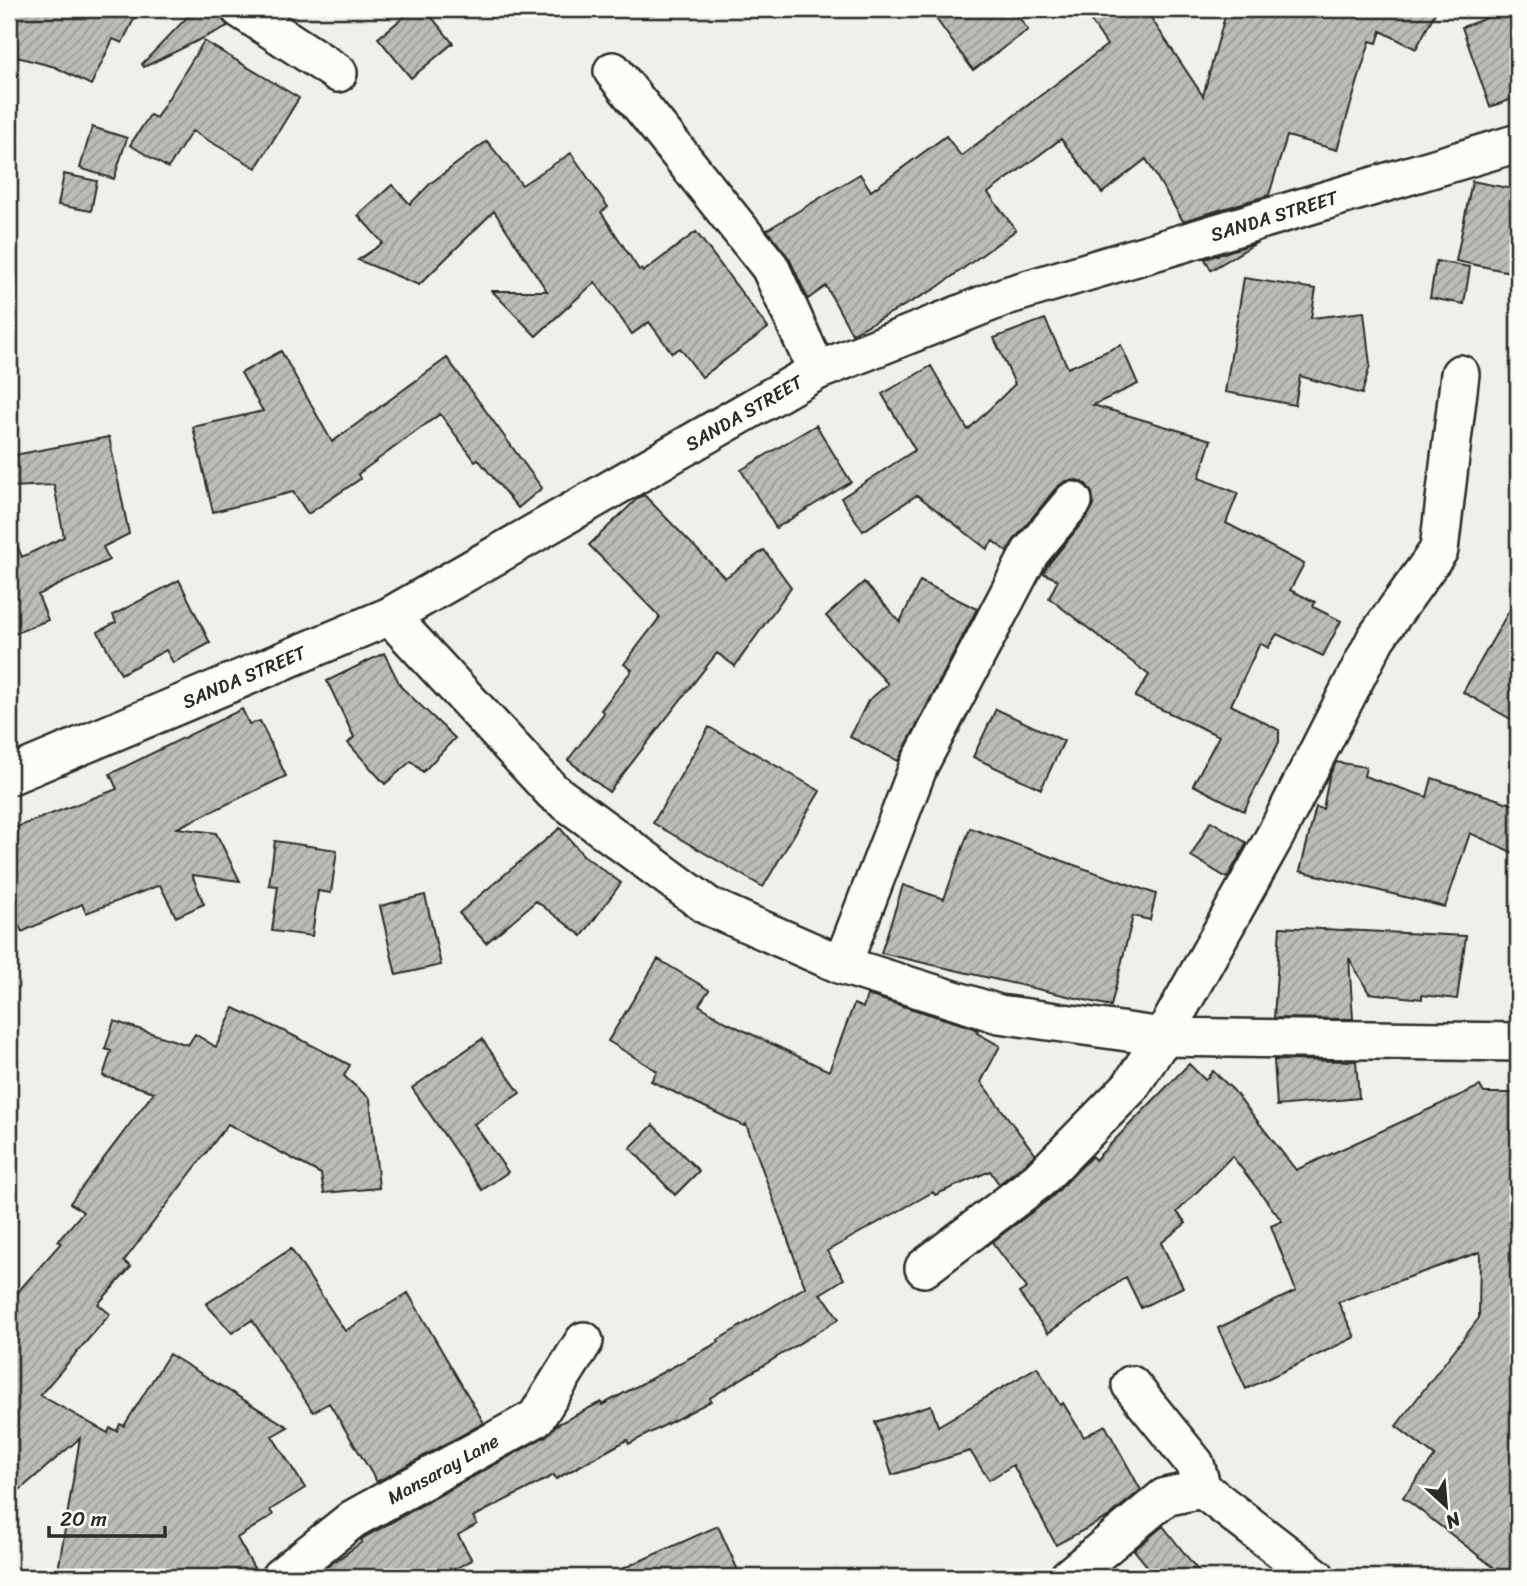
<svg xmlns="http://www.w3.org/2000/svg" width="1527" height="1586" font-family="Sriracha,sans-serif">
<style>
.building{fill:url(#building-hatch);stroke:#2b2b2b;stroke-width:2}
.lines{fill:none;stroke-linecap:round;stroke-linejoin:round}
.minor-casing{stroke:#2b2b2b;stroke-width:42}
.minor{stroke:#fdfcf7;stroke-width:37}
.labels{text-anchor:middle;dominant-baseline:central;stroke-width:5;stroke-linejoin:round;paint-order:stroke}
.street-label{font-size:19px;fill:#2b2b2b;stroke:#fdfcf7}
</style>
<defs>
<pattern id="building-hatch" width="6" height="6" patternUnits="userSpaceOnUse" patternTransform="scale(1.75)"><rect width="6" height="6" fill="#bdbcb8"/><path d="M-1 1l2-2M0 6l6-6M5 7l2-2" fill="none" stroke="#9a9996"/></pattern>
</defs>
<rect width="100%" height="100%" fill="#f0efeb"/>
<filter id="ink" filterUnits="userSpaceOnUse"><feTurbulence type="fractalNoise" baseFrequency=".0143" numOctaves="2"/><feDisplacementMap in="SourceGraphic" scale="14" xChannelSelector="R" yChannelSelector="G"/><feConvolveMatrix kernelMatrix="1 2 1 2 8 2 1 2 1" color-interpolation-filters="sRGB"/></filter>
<g filter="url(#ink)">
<!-- building -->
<path class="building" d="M12,9H139L122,43L113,39L91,85L55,67L9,55V23Z
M195,9H219L222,19L228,26L144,67L142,64Z
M414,9H425L453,43L411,78L378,38Z
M929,9H1013L1028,30L973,70Z
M1083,9H1145L1203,96L1227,9H1437L1416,49L1381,31L1377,43L1370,41L1337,150L1287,136L1269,195L1183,221L1146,159L1102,193L1061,139L988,193L1016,230L935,289L852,334L826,286L808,299L789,258L767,230L860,174L871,191L946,136L961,156L1107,45Z
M1511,9H1518V97L1490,107L1462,27Z
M204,41L299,98L256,168L192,131L168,168L130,145L150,115L156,118Z
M92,127L127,138L114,179L80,168Z
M487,141L522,185L571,153L608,207L601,212L639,270L641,269L643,272L696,232L768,328L702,377L680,348L672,353L649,322L632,334L595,282L536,336L492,291H547L494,211L419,285L358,260L383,243L358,215L392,185L410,204L431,183Z
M64,174L97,181L91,211L58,205Z
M1472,181L1518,190V232L1510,272L1456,261Z
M1258,242L1211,270L1205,259Z
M1436,261L1470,267L1464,304L1430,298Z
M1244,278L1316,289L1311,318L1364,312L1370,365L1362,394L1300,376L1295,405L1225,392Z
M1045,319L1068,368L1121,345L1138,384L1093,405L1211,440L1199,478L1238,493L1226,523L1304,564L1290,590L1315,602L1313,607L1341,621L1323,656L1277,634L1268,648L1260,643L1231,705L1279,730V742L1244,811L1193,785L1219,736L1135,697L1149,675L1049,598L1058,580L1043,573L1048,565L1089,514L1094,505L1092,493L1086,484L1077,480L1066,481L1057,487L1014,540L1007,552L993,541L987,549L917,495L863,531L841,498L915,450L882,394L931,366L968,430L1015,384L994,338Z
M281,351L332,442L447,358L542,488L518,508L478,459L475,461L440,414L358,474L360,479L308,514L293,492L213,512L193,427L263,411L241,373Z
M816,425L851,482L776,528L741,470Z
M109,437L129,534L103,547L109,560L38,595L48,620L9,636V527L22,557L64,537L54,485L9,487V456Z
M644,495L725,578L764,550L791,587L735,666L717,653L609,792L568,760L604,713L601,710L632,670L624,664L660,617L589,545L638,498Z
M179,580L210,643L173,663L166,650L121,674L98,632L116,622L113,615Z
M920,581L977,609L898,761L850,737L868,701L888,684L826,616L864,582L900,622Z
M1518,595V723L1463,692Z
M384,653L401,687L455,738L423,772L411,761L385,784L348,743L354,737L327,681Z
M242,709L249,724L260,721L286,776L177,828L216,833L240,881L192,875L204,904L176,917L160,885L86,913L82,904L22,932L9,905V830L117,789L110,774Z
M996,709L1064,741L1041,789L973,757Z
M709,727L820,791L763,887L653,823Z
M1336,762L1366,767L1364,776L1427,797L1432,778L1518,806V855L1470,833L1445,907L1300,871L1316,807L1323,809L1329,777Z
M1211,821L1247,843L1227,878L1191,856Z
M560,828L583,855L621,883L582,936L536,901L486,943L459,913Z
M970,828L1156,894L1150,920L1133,916L1111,1006L881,953L903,885L944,899Z
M275,841L337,850L331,893L318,891L312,936L272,931L278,886L269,885Z
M425,895L441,965L396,975L380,906Z
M1280,927L1466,936L1457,999L1422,995V999L1369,993L1349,958L1353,1019L1274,1018Z
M658,959L709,990L699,1005L726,1022L829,1071L854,1004L863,1008L867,995L974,1028L978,1030L977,1033L1000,1046L981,1082L1035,1154L1025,1164L999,1184L990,1171L935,1195L933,1192L827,1251L844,1279L820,1294L827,1301L839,1319L710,1398L711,1401L629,1444L627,1440L556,1479L554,1475L473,1517L477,1524L458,1535L472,1560L440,1577H313L362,1542L361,1540L365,1537L546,1436L556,1425L601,1402L602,1405L719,1342L718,1340L805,1287L746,1124L744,1126L651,1081L657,1071L608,1041Z
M234,1008L290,1034L350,1065L344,1076L370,1099L379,1188L324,1193L321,1174L228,1124L124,1261L131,1267L98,1304L110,1314L40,1395L108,1433L110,1428L117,1431L120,1424L124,1426L169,1354L288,1427L272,1436L305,1488L270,1510L273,1515L237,1538L259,1577H57L80,1438L9,1499V1302L61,1243L58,1241L83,1212L70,1203L154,1092L103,1076L111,1051L105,1049L114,1021L188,1045L195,1034L216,1047Z
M482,1039L520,1093L474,1124L508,1172L482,1190L412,1088Z
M1274,1060L1356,1061L1359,1098L1277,1106Z
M1189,1064L1205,1080L1213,1071L1233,1090L1296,1170L1480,1086L1484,1093H1518V1577H1506L1403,1497L1435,1456L1396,1426L1479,1318L1480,1252L1338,1302L1355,1337L1246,1389L1218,1328L1296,1291L1271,1226L1282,1221L1232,1156L1177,1212L1186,1223L1161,1243L1183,1287L1141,1308L1126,1277L1048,1333L1019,1293L1027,1288L992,1242L1052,1197L1092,1156L1095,1160Z
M653,1125L699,1171L675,1195L630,1148Z
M291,1249L345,1331L408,1293L484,1423L377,1482L329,1403L313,1412L252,1320L232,1333L206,1304Z
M1037,1367L1060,1405L1063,1403L1084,1437L1105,1425L1141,1490L1108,1517L1056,1545L1013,1465L989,1480L970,1451L892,1475L875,1422L931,1405L938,1426Z
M718,1526L741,1577H604Z
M1163,1526L1203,1577H1156L1134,1550Z"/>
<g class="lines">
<defs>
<path id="minor" d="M240,9L338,73
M613,71L770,267L817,371
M390,616L553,792L708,906L842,965L999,1014L1163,1037L1518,1042
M9,776L390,616L817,371L1006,296L1518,143
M842,965L919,765L1030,553L1073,501
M924,1268L1039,1180L1130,1087L1163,1037L1275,836L1376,638L1439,550L1460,374
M1131,1385L1195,1464L1202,1489
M280,1577L353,1519L536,1418L584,1341
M1069,1577L1165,1497L1202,1489L1316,1577"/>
</defs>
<!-- minor casing -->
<use href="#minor" class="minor-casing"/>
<!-- minor -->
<use href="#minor" class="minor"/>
</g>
</g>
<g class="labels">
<!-- street labels -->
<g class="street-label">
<text transform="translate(1274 216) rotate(-17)">SANDA STREET</text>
<text transform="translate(744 413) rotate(-30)">SANDA STREET</text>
<text transform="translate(244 677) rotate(-23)">SANDA STREET</text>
<text transform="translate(443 1469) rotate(-29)">Mansaray Lane</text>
</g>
</g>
<!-- margin -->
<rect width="1527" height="1586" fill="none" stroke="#fdfcf7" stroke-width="35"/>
<rect x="18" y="18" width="1492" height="1551" fill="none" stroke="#2b2b2b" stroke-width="2.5" filter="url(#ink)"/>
<!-- north arrow -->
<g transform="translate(1446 1506) rotate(154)" stroke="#fdfcf7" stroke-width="5" paint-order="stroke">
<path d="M0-5L12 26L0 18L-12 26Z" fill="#2b2b2b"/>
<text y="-10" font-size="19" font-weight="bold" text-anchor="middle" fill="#2b2b2b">N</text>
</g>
<!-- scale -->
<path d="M49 1526v10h116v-10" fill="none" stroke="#2b2b2b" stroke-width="3.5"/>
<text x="60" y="1526" font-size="21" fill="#2b2b2b" stroke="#fdfcf7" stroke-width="5" paint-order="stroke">20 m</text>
</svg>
